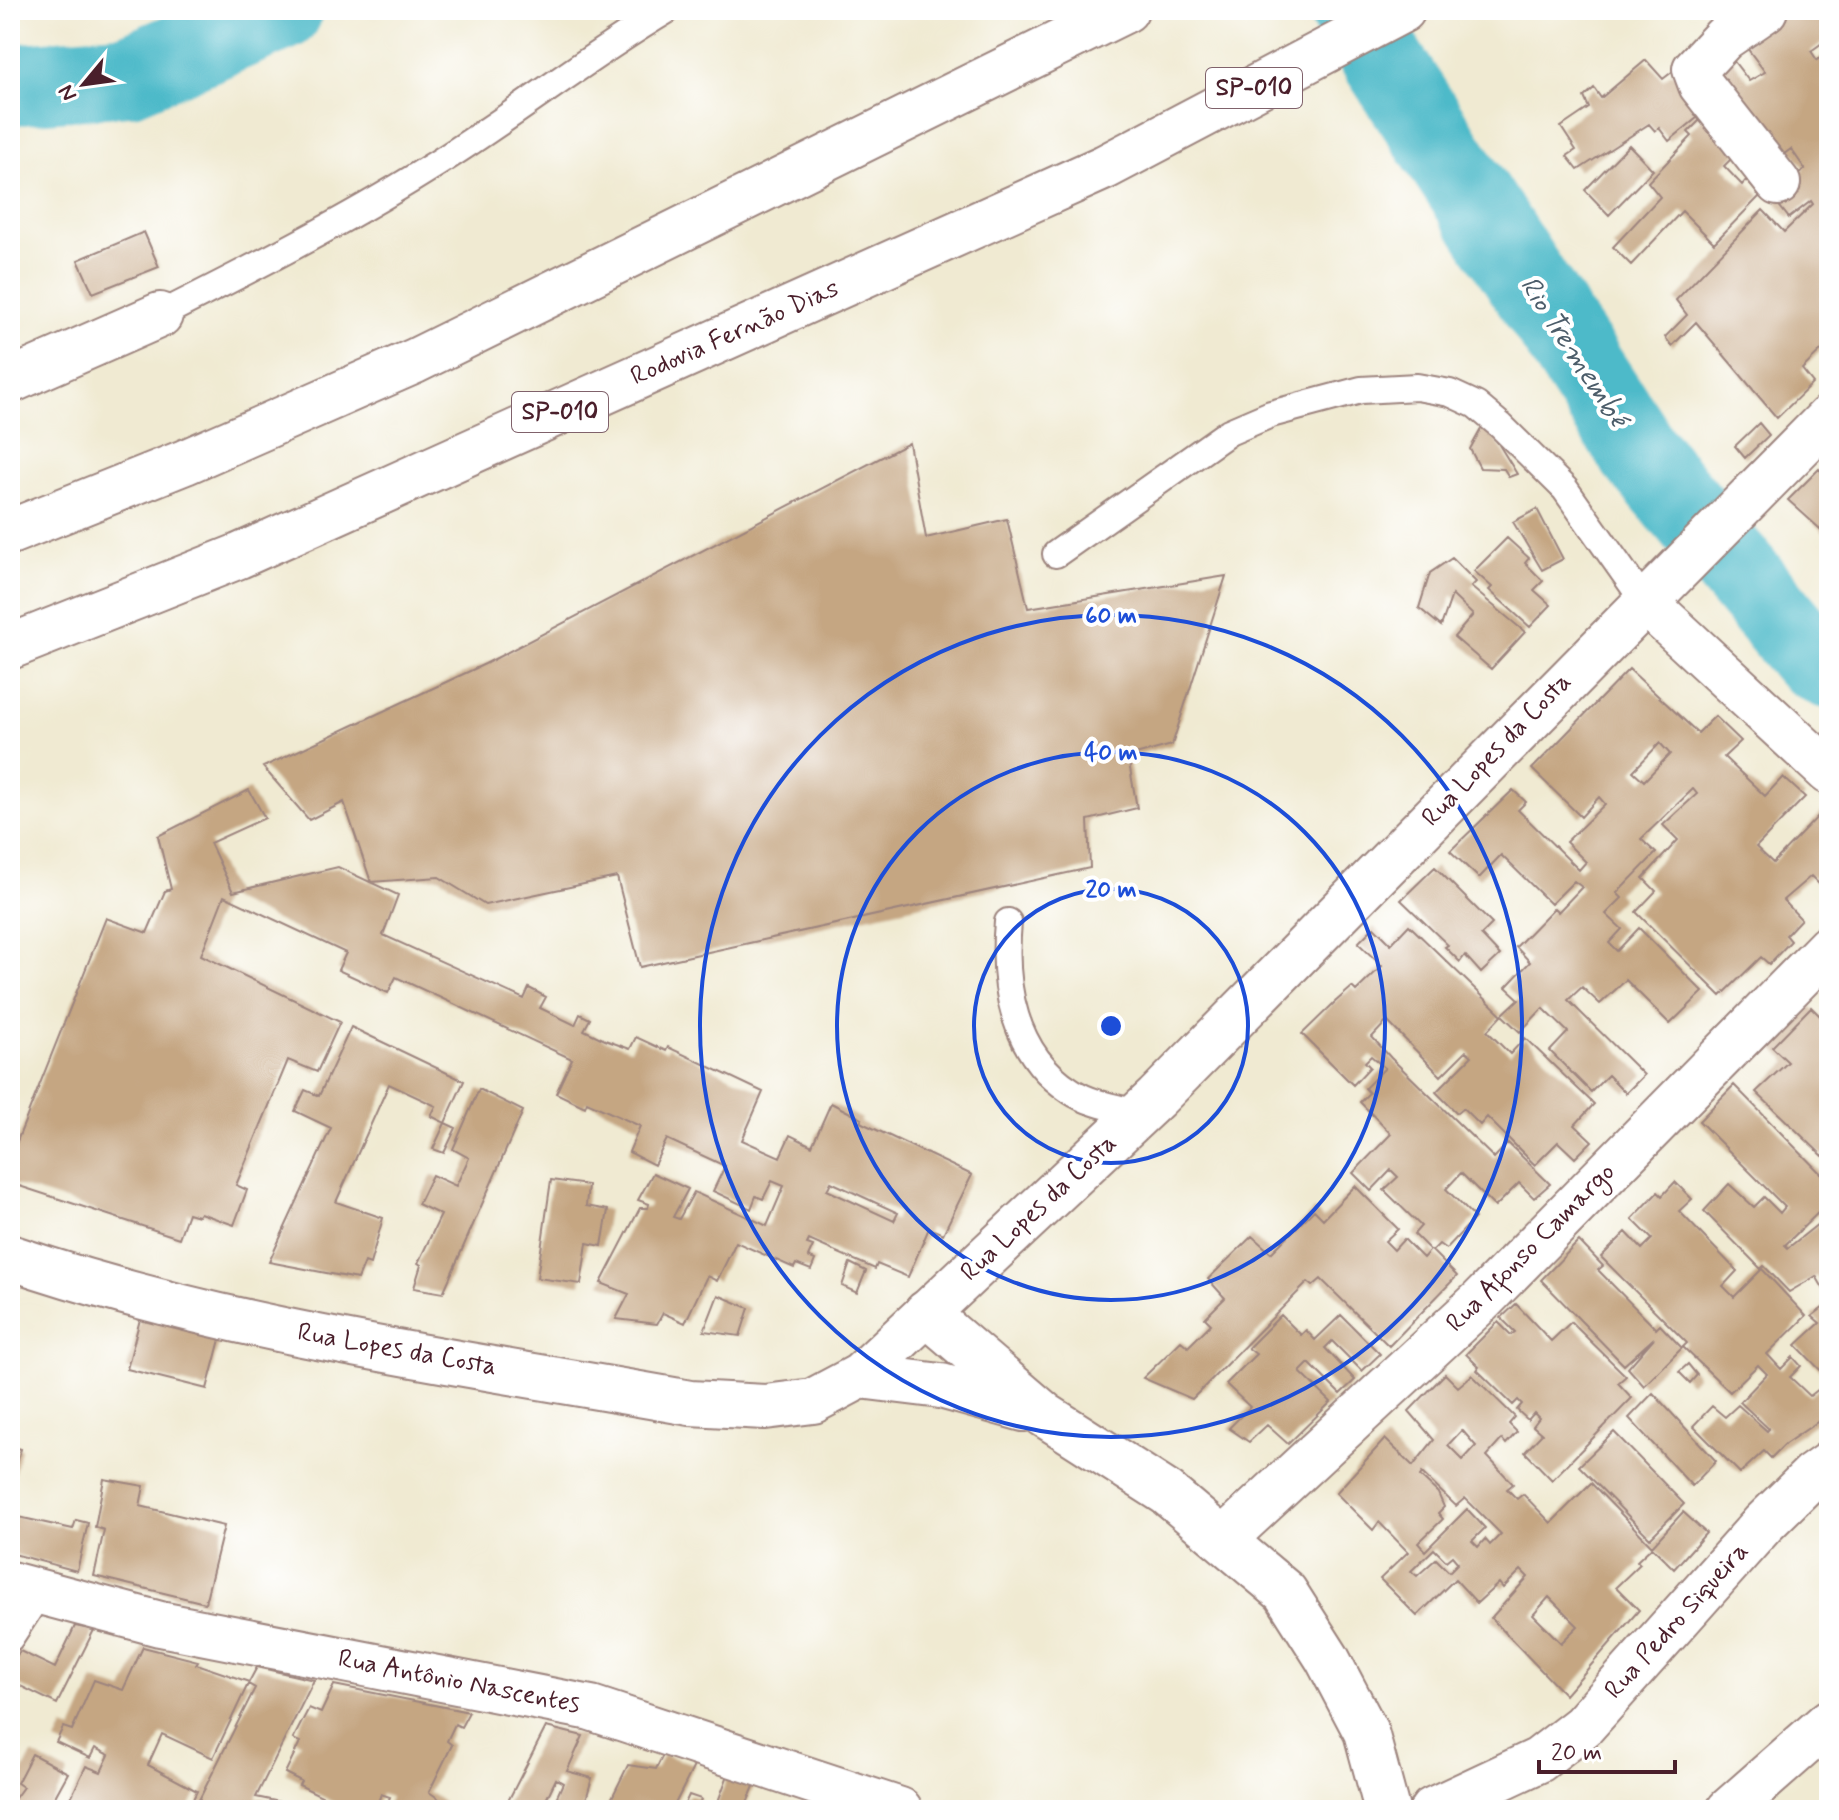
<svg xmlns="http://www.w3.org/2000/svg" width="1839" height="1820" font-family="Mynerve,sans-serif">
<style>
.lines{fill:none;stroke-linecap:round;stroke-linejoin:round}
.river{stroke:#4ebac9;stroke-width:82}
.building{fill:#c5a682;fill-rule:evenodd}
.lane-casing{stroke:#9d847e;stroke-width:30}
.street-casing{stroke:#9d847e;stroke-width:48}
.secondary-casing{stroke:#9d847e;stroke-width:48}
.highway-casing{stroke:#9d847e;stroke-width:48}
.lane{stroke:#fff;stroke-width:26}
.street{stroke:#fff;stroke-width:44}
.secondary{stroke:#fff;stroke-width:44}
.highway{stroke:#fff;stroke-width:44}
.ring{fill:none;stroke:#1d4ed8;stroke-width:4}
.labels{text-anchor:middle;dominant-baseline:central;stroke-width:8;stroke-linejoin:round;paint-order:stroke}
.shield{fill:#fff;stroke:#80626b;stroke-width:2}
.shield-label{font-size:24px;font-weight:bold;fill:#4a1f2b}
.street-label{font-size:26px;fill:#4a1f2b;stroke:#fff}
.water-label{font-size:28px;font-style:italic;fill:#4c5d6a;stroke:#fff}
.centre{fill:#1d4ed8;stroke:#fff;stroke-width:4}
.ring-label{font-size:24px;text-anchor:middle;font-weight:bold;fill:#1d4ed8;stroke:#fff;stroke-width:8;stroke-linejoin:round;paint-order:stroke}
</style>
<rect width="100%" height="100%" fill="#fff"/>
<filter id="ink" filterUnits="userSpaceOnUse"><feTurbulence type="fractalNoise" baseFrequency=".0125" numOctaves="2"/><feDisplacementMap in="SourceGraphic" scale="16" xChannelSelector="R" yChannelSelector="G"/><feConvolveMatrix kernelMatrix="1 2 1 2 8 2 1 2 1" color-interpolation-filters="sRGB"/></filter>
<filter id="wash" filterUnits="userSpaceOnUse"><feTurbulence type="fractalNoise" baseFrequency=".006" numOctaves="4" result="noise"/><feDisplacementMap in="SourceGraphic" scale="32" xChannelSelector="R" yChannelSelector="G"/><feGaussianBlur stdDeviation="1.8" result="paint"/><feColorMatrix in="noise" values="0 0 0 0 0 0 0 0 0 0 0 0 0 0 0 0 0 1.4 0 .05"/><feComposite in="paint" operator="in"/></filter>
<g filter="url(#wash)">
<rect width="100%" height="100%" fill="#f0ead2"/>
<g class="lines">
<!-- river -->
<path class="river" d="M1350,10L1639,453L1809,656L1829,668
M10,85L129,75L282,10"/>
</g>
<g id="blocks">
<!-- building -->
<path class="building" d="M1789,10H1829L1826,24L1829,38L1811,51L1817,60L1829,51V343L1802,369L1813,383L1777,418L1696,322L1672,346L1665,337L1687,315L1676,300L1763,210L1784,232L1813,204L1811,201L1789,218L1777,203L1792,180L1805,169L1791,149L1780,157L1703,74L1729,55L1749,81L1765,72L1744,44Z
M1646,60L1663,79L1672,72L1704,112L1669,141L1659,128L1655,131L1649,124L1578,170L1567,156L1576,150L1561,127L1589,108L1584,97L1594,88L1601,98Z
M1706,114L1737,153L1724,166L1742,185L1746,180L1760,196L1714,243L1682,211L1631,265L1613,247L1660,197L1648,182L1692,136L1688,132Z
M1629,145L1653,170L1609,215L1585,190Z
M144,232L159,267L93,293L78,260Z
M1485,422L1517,474L1509,477L1504,469L1480,468L1470,449Z
M1759,423L1769,435L1745,458L1735,446Z
M909,443L926,538L1007,519L1028,608L1226,576L1172,745L1128,757L1137,808L1088,820L1090,868L640,967L617,877L485,905L439,877L371,882L344,802L309,820L263,767L485,664Z
M1819,469L1829,479V537L1788,500Z
M1537,509L1563,559L1542,570L1513,522Z
M1507,538L1529,558L1525,563L1543,581L1534,590L1551,605L1530,627L1489,590L1492,587L1474,571Z
M1452,558L1476,582L1471,587L1525,632L1491,669L1454,637L1473,615L1452,595L1441,626L1419,608L1430,573Z
M1629,669L1698,733L1715,716L1741,741L1724,757L1765,796L1783,777L1805,797L1756,847L1773,863L1822,812L1829,818V875L1819,884L1811,876L1783,900L1801,919L1786,935L1791,941L1769,964L1761,957L1721,996L1636,912L1656,891L1643,878L1678,840L1663,825L1697,794L1693,789L1641,839L1656,853L1617,893L1622,898L1606,914L1622,929L1609,943L1617,951L1639,928L1703,992L1670,1024L1626,980L1600,1004L1582,987L1568,1000L1644,1075L1626,1093L1608,1075L1591,1092L1550,1051L1568,1032L1543,1008L1520,1032L1502,1015L1519,999L1506,987L1530,962L1516,947L1554,908L1558,912L1582,887L1574,881L1551,904L1501,855L1479,878L1450,851L1513,790L1526,802L1518,810L1579,870L1586,862L1566,842L1605,804L1599,797L1581,817L1532,769ZM1660,743L1670,754L1644,781L1633,771Z
M249,790L265,818L210,843L233,892L338,867L398,895L383,935L524,999L529,988L546,997L540,1008L575,1025L580,1014L590,1019L584,1030L605,1040L630,1049L636,1037L666,1051L668,1047L763,1092L742,1140L780,1157L790,1135L812,1146L831,1103L862,1119L860,1122L972,1175L943,1234L929,1228L908,1277L877,1264L875,1269L809,1240L807,1244L813,1246L808,1257L815,1260L811,1270L796,1264L794,1268L736,1242L717,1281L707,1276L685,1323L663,1313L657,1324L616,1319L629,1294L601,1283L640,1208H648L649,1204L638,1200L653,1173L688,1189L673,1217L679,1219L694,1192L767,1226L784,1186L772,1181L763,1199L756,1196L751,1209L713,1191L725,1166L667,1139L654,1165L629,1152L640,1126L587,1102L585,1107L556,1093L572,1059L396,977L388,993L338,970L346,953L224,896L201,955L340,1022L317,1072L288,1060L236,1185L247,1190L234,1225L200,1213L198,1216L188,1213L179,1238L10,1183V1159L106,918L147,933L165,891L171,889L158,836ZM831,1182L898,1213L894,1221L827,1190Z
M1435,867L1492,924L1481,935L1500,955L1481,973L1465,955L1460,962L1445,947L1448,945L1401,900Z
M1409,925L1502,1015L1487,1031L1510,1054L1525,1038L1594,1104L1575,1125L1592,1141L1575,1158L1558,1142L1535,1165L1487,1117L1480,1125L1463,1108L1457,1113L1436,1092L1472,1056L1466,1051L1441,1076L1387,1021L1372,1037L1391,1058L1494,1158L1508,1143L1550,1184L1534,1198L1519,1183L1495,1207L1461,1173L1446,1189L1475,1218L1446,1249L1439,1244L1432,1251L1457,1276L1389,1346L1321,1279L1313,1286L1308,1282L1192,1399L1143,1378L1181,1341L1188,1347L1211,1324L1205,1318L1225,1298L1208,1279L1252,1236L1271,1253L1314,1210L1323,1219L1355,1186L1398,1229L1385,1241L1394,1250L1404,1239L1423,1258L1430,1250L1414,1234L1421,1226L1384,1190L1398,1177L1391,1170L1371,1191L1353,1173L1391,1134L1360,1102L1369,1093L1365,1088L1385,1068L1371,1056L1365,1062L1370,1067L1353,1085L1302,1034L1335,1002L1352,987L1356,991L1382,966L1358,943L1374,927L1391,944Z
M1811,1007L1829,1025V1150L1823,1156L1756,1092L1788,1062L1772,1047Z
M351,1027L464,1081L445,1123L431,1116L436,1106L389,1084L336,1202L383,1218L370,1264L365,1262L358,1279L269,1262L331,1128L295,1111L305,1090L319,1096Z
M1734,1085L1829,1182V1202L1785,1245L1788,1248L1818,1224L1829,1241V1298L1816,1276L1789,1292L1764,1266L1761,1269L1704,1211L1729,1184L1754,1207L1764,1197L1780,1213L1785,1207L1699,1121Z
M479,1089L523,1111L443,1293L414,1288L421,1265L418,1263L441,1215L418,1204L432,1175L456,1186L469,1158L453,1149Z
M445,1123L456,1128L444,1153L433,1149Z
M551,1180L588,1185L586,1206L608,1210L602,1246L587,1243L581,1284L537,1278Z
M1675,1182L1692,1199L1679,1211L1737,1271L1723,1286L1734,1297L1762,1269L1806,1316L1767,1354L1781,1369L1793,1357L1801,1366L1790,1377L1810,1396L1829,1381V1414L1785,1444L1771,1458L1764,1451L1740,1473L1693,1426L1712,1406L1725,1417L1738,1405L1767,1431L1769,1429L1740,1402L1767,1374L1758,1365L1730,1392L1683,1347L1687,1343L1601,1257L1626,1232L1642,1249L1652,1239L1632,1219L1658,1192L1662,1196Z
M1579,1241L1603,1266L1598,1270L1656,1329L1660,1325L1682,1348L1644,1386L1628,1368L1654,1338L1624,1365L1541,1280Z
M850,1263L866,1271L857,1293L842,1286Z
M718,1295L749,1308L740,1336L704,1331Z
M144,1304L224,1324L207,1389L127,1369Z
M1516,1304L1551,1341L1571,1322L1626,1376L1618,1383L1632,1398L1552,1480L1525,1452L1542,1434L1533,1426L1539,1418L1534,1413L1528,1420L1517,1410L1522,1404L1518,1400L1513,1405L1477,1370L1479,1367L1466,1354L1498,1322L1511,1335L1515,1332L1501,1318Z
M1824,1307L1829,1313V1379L1796,1345L1820,1323L1812,1316Z
M1281,1315L1301,1335L1306,1330L1315,1340L1341,1315L1380,1354L1362,1371L1332,1341L1325,1348L1355,1380L1340,1394L1309,1363L1300,1372L1331,1402L1288,1444L1267,1425L1249,1442L1229,1428L1250,1407L1226,1384L1256,1354L1248,1348Z
M1688,1364L1697,1375L1690,1383L1679,1372Z
M1445,1374L1458,1387L1472,1375L1515,1417L1509,1424L1517,1432L1506,1444L1502,1439L1487,1456L1513,1484L1507,1489L1517,1499L1523,1494L1551,1523L1591,1483L1652,1546L1683,1512L1706,1533L1674,1569L1652,1547L1637,1561L1640,1564L1616,1587L1639,1610L1565,1695L1491,1618L1528,1577L1521,1570L1503,1588L1499,1583L1477,1603L1455,1579L1417,1616L1380,1579L1408,1552L1379,1522L1373,1530L1336,1493L1385,1439L1413,1466L1434,1440L1409,1411ZM1462,1430L1476,1446L1463,1460L1448,1445ZM1422,1473L1456,1506L1465,1498L1501,1534L1490,1545L1485,1539L1478,1547L1472,1541L1485,1528L1467,1509L1425,1551L1418,1543L1443,1519L1438,1513L1444,1507L1438,1493L1420,1476ZM1434,1549L1446,1561L1452,1556L1458,1563L1449,1572L1436,1559L1417,1576L1411,1571ZM1549,1597L1578,1626L1561,1643L1533,1615Z
M1653,1393L1716,1461L1692,1486L1629,1418Z
M1614,1432L1684,1504L1650,1538L1579,1466Z
M10,1446L21,1449L11,1485H10Z
M104,1479L144,1486L140,1506L224,1526L205,1603L94,1576L104,1530L95,1527Z
M14,1516L73,1529L76,1520L88,1523L77,1571L10,1553Z
M75,1626L94,1630L57,1704L10,1681V1665L20,1651L55,1668Z
M143,1647L198,1661L196,1664L249,1682L257,1667L314,1680L256,1797L318,1810H219L198,1802L255,1688L248,1684L213,1758L162,1734L148,1765L197,1791L188,1810H65L86,1766L101,1772L109,1755L95,1748L90,1758L56,1742L63,1727L72,1730L94,1680L123,1690Z
M334,1685L469,1712L461,1727L455,1724L447,1741L452,1745L429,1792L455,1810H394L386,1807L390,1797L381,1794L375,1810H333L336,1803L299,1785L301,1781L285,1773L300,1742L293,1739L309,1708L321,1713Z
M546,1727L583,1736L567,1771L592,1778L583,1810H551L563,1783L556,1779L541,1810L505,1807Z
M32,1754L68,1773L51,1804L61,1810H10V1799L13,1801L23,1787L17,1783Z
M663,1755L695,1764L672,1810H606L628,1765L656,1769Z
M728,1775L755,1784L744,1810L716,1807Z
M689,1795L701,1799L697,1810H682Z"/>
</g>
</g>
<g filter="url(#ink)">
<use href="#blocks" fill-opacity="0" stroke="#9d847e" stroke-width="2"/>
<g class="lines">
<defs>
<path id="lane" d="M160,315C251,269 342,223 428,169C510,119 584,59 667,10
M1056,554L1229,432L1271,414L1361,390L1417,387L1450,393L1476,405L1501,426L1565,489L1644,601
M1008,922C1002,985 1013,1054 1071,1091C1090,1104 1118,1108 1141,1114
M10,1638L40,1592"/>
<path id="street" d="M1765,10L1724,38L1695,69L1701,85L1778,183
M10,381L160,315
M1644,601L1829,772
M926,1313L1045,1415L1167,1493L1285,1592L1327,1658L1366,1732L1387,1810
M860,1376L941,1386L1024,1409
M1224,1539L1481,1301L1829,947
M10,1584L160,1624L591,1708L900,1810
M1432,1810L1539,1760L1583,1726L1763,1524L1812,1476L1829,1464
M1729,1810L1829,1722"/>
<path id="secondary" d="M10,1257C229,1332 462,1362 690,1403L765,1407L813,1401L860,1376L1156,1098L1829,417"/>
<path id="highway" d="M10,532L185,462L415,361L1126,10
M10,647L239,556L1105,167L1403,10"/>
</defs>
<!-- lane casing -->
<use href="#lane" class="lane-casing"/>
<!-- street casing -->
<use href="#street" class="street-casing"/>
<!-- secondary casing -->
<use href="#secondary" class="secondary-casing"/>
<!-- highway casing -->
<use href="#highway" class="highway-casing"/>
<!-- lane -->
<use href="#lane" class="lane"/>
<!-- street -->
<use href="#street" class="street"/>
<!-- secondary -->
<use href="#secondary" class="secondary"/>
<!-- highway -->
<use href="#highway" class="highway"/>
</g>
</g>
<!-- distance rings -->
<g class="ring">
<circle cx="1111" cy="1026" r="137"/>
<circle cx="1111" cy="1026" r="274"/>
<circle cx="1111" cy="1026" r="411"/>
</g>
<g class="labels">
<!-- shield labels -->
<g class="shield">
<rect x="1206" y="68" width="96" height="40" rx="6"/>
<rect x="512" y="392" width="96" height="40" rx="6"/>
</g>
<g class="shield-label">
<text x="1254" y="88">SP-010</text>
<text x="560" y="412">SP-010</text>
</g>
<!-- street labels -->
<g class="street-label">
<text transform="translate(735 333) rotate(-24)">Rodovia Fernão Dias</text>
<text transform="translate(1497 750) rotate(-46)">Rua Lopes da Costa</text>
<text transform="translate(1039 1208) rotate(-43)">Rua Lopes da Costa</text>
<text transform="translate(1531 1248) rotate(-45)">Rua Afonso Camargo</text>
<text transform="translate(397 1350) rotate(10)">Rua Lopes da Costa</text>
<text transform="translate(1677 1621) rotate(-48)">Rua Pedro Siqueira</text>
<text transform="translate(459 1682) rotate(11)">Rua Antônio Nascentes</text>
</g>
<!-- water labels -->
<g class="water-label">
<text transform="translate(1573 352) rotate(57)">Rio Tremembé</text>
</g>
</g>
<circle cx="1111" cy="1026" r="12" class="centre"/>
<g class="ring-label">
<text x="1111" y="623">60 m</text>
<text x="1111" y="760">40 m</text>
<text x="1111" y="897">20 m</text>
</g>
<!-- margin -->
<rect width="1839" height="1820" fill="none" stroke="#fff" stroke-width="40"/>
<!-- north arrow -->
<g transform="translate(84 84) rotate(241)" stroke="#ffffff" stroke-width="6" paint-order="stroke">
<path d="M0-6L14 30L0 20L-14 30Z" fill="#4a1f2b"/>
<text y="-12" font-size="22" font-weight="bold" text-anchor="middle" fill="#4a1f2b">N</text>
</g>
<!-- scale -->
<path d="M1539 1760v12h136v-12" fill="none" stroke="#4a1f2b" stroke-width="4"/>
<text x="1551" y="1760" font-size="24" fill="#4a1f2b" stroke="#ffffff" stroke-width="6" paint-order="stroke">20 m</text>
</svg>
